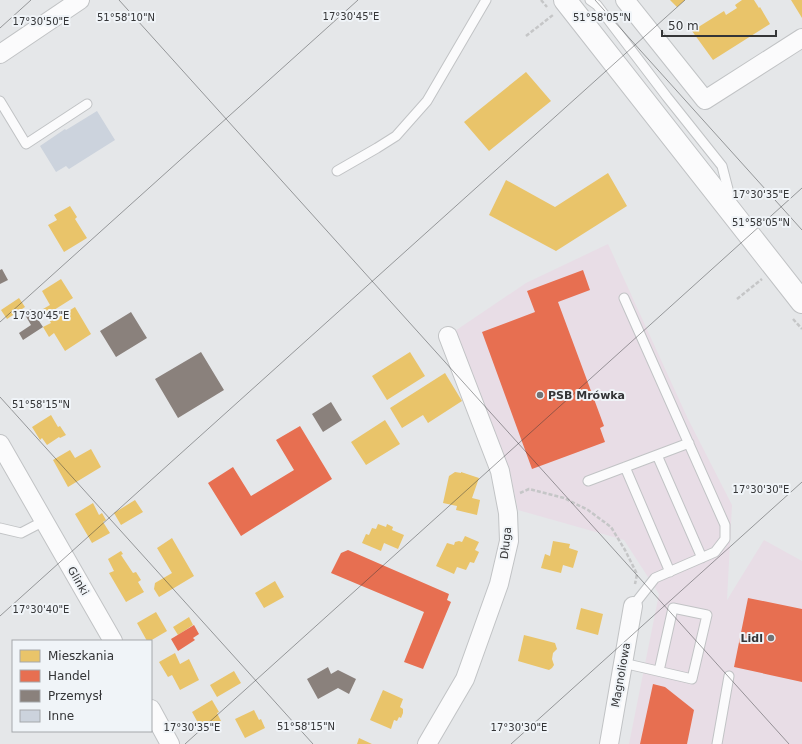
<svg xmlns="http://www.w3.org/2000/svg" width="802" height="744" font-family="'DejaVu Sans',sans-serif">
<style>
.commercial{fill:#e8dde6}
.homes{fill:#e9c46a}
.shops{fill:#e76f51}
.industry{fill:#8a817c}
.building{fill:#ccd3dd}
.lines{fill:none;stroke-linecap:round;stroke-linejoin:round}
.service-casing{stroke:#c1c3c5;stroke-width:11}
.minor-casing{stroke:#c1c3c5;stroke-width:20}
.secondary-casing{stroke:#c1c3c5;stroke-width:24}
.path{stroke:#c5c6c7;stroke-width:2.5;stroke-dasharray:4 2;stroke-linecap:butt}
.service{stroke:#fbfbfc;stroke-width:9}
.minor{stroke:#fbfbfc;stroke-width:18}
.secondary{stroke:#fbfbfc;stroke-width:22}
.ticks{fill:none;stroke:#343537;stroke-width:1;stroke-opacity:0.45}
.poi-dot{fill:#727375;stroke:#f0f4f8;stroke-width:1.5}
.labels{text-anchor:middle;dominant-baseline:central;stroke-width:4;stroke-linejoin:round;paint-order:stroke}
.poi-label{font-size:11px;font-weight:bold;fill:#343537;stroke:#f0f4f8;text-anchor:start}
.street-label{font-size:11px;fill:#343537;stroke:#f0f4f8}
.ticks-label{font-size:10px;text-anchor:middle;fill:#343537;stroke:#f0f4f8;stroke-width:4;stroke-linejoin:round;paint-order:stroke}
</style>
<rect width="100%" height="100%" fill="#e5e7e9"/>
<!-- commercial -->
<path class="commercial" d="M608,244L688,419L732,505L727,600L764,540L802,561V744H629L659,594L624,540L518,510L509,468L455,331L526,283Z"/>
<!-- homes -->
<path class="homes" d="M670,0H685L677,7Z
M742,0H754L759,8L760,7L770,24L713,60L692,31L724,11L726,15L737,8L735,5Z
M791,0H802V18Z
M526,72L551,101L489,151L464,122Z
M608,173L627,206L556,251L489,215L506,180L555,207Z
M70,206L77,217L75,219L87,238L64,252L48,225L57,220L54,215Z
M61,279L73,298L54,310L59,317L75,307L91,334L65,351L54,333L49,337L43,327L51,323L43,309L50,305L42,291Z
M19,298L25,307L7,319L1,310Z
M410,352L425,376L387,400L372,376Z
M445,373L462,401L428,423L423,415L402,428L390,408Z
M51,415L58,427L60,426L66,435L60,438L59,437L47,445L42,438L40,440L32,427Z
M385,420L400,444L366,465L351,442Z
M91,449L101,467L68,487L53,460L70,450L75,458Z
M455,472L461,473V472L479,478L472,498L480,500L477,515L456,510L457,506L443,503L449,476Z
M135,500L143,512L121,525L114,513Z
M93,503L99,515L102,513L106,520L103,522L110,533L92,543L75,514Z
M378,524L386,527L387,524L393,527L392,530L404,535L398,549L384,543L381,551L362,543L366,534L369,535L372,528L376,529Z
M465,536L479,542L475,550L479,552L474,563L470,562L466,570L457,567L454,574L436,566L447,543L454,545L455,542L459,541L462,542Z
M172,538L194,576L159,597L154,589L155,583L172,573L157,548Z
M553,541L570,544L569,548L578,551L573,568L563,565L561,573L541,568L545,554L550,556Z
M121,551L123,554L121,555L133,573L136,572L141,580L138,582L144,592L126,602L109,573L114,571L108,559Z
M275,581L284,597L264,608L255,593Z
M581,608L603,614L598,635L576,629Z
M156,612L167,631L150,641H147L137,623Z
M189,617L193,625L178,635L173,627Z
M524,635L555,643L557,649L553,653L552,659L554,665L552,668L549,670L518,661Z
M175,653L180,664L189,659L199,680L180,690L172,675L168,677L159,662Z
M234,671L241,683L217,697L210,685Z
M383,690L403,699L400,707L403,709V713L401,718L399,717L397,721L394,720L391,729L370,720Z
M212,700L219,712L217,713L221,721L202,730L192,712Z
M254,710L259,720L261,719L265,728L245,738L235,719Z
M359,738L372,744H357Z"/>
<!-- shops -->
<path class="shops" d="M583,270L590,290L558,302L604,426L600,428L605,442L532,469L482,332L535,312L527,291Z
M300,426L332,479L241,536L208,483L233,467L251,496L294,470L276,440Z
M348,550L449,594L447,600L451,602L423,669L404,662L424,612L331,573L341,553Z
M748,598L802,609V682L734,667Z
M194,625L199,634L193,638L195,640L178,651L171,639Z
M653,684L665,687L694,710L687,744H640Z"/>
<!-- industry -->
<path class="industry" d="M2,269L8,280L0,284V270Z
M31,309L43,327L23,340L19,333L31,325L24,313Z
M131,312L147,338L116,357L100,331Z
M201,352L224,390L178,418L155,379Z
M331,402L342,420L323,432L312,414Z
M328,667L331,674L338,670L356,679L349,694L338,688L318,699L307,679Z"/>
<!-- building -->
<path class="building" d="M97,111L115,140L69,169L66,166L56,172L40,146L65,129L66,130Z"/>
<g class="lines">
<defs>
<path id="service" d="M590,0L597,5L667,97L722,166L729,193L723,201
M0,101L26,144L87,104
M337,171L377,148L396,136L427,101L486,0
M624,298L725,525V539L715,552L655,578L633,606
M657,455L702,558
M625,467L670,572
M588,481L689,443
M0,528L21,533L44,521
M623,663L692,679L707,615L673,608L659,671
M717,744L729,676"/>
<path id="minor" d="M625,0L705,100L802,38
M0,54L80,0
M0,444L113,641
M151,709L170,744
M427,744L465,679L499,584L509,541L508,513L500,471L448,336
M609,744L633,606"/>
<path id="secondary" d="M565,0L802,302"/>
</defs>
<!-- service casing -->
<use href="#service" class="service-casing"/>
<!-- minor casing -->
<use href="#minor" class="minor-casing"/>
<!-- secondary casing -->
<use href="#secondary" class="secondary-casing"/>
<!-- path -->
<path class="path" d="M541,0L547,7
M526,36L553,15
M737,299L762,279
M793,319L802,329
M520,493L529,489L564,498L588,510L611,527L625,550L637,574L635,584"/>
<!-- service -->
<use href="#service" class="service"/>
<!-- minor -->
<use href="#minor" class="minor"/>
<!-- secondary -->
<use href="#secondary" class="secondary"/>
</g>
<!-- ticks -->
<path class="ticks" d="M119,0L789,744M595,0L802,230M0,28L31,0M0,322L358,0M0,397L313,744M0,616L685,0M185,744L802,188M511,744L802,482"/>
<!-- markers -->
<g class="poi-dot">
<circle cx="540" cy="395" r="4"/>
<circle cx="771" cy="638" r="4"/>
</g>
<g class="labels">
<!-- poi labels -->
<g class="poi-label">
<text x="548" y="395">PSB Mrówka</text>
<text x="763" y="638" text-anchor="end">Lidl</text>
</g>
<!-- street labels -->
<g class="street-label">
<text transform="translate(506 543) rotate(-84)">Długa</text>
<text transform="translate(78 581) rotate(60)">Glinki</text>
<text transform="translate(621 675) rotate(-80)">Magnoliowa</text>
</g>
</g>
<g class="ticks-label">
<text x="351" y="20">17°30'45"E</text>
<text x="602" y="21">51°58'05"N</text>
<text x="126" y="21">51°58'10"N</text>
<text x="41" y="25">17°30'50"E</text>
<text x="761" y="198">17°30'35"E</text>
<text x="761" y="226">51°58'05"N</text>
<text x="41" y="319">17°30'45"E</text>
<text x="41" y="408">51°58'15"N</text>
<text x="761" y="493">17°30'30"E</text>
<text x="41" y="613">17°30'40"E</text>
<text x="306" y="730">51°58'15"N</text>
<text x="192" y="731">17°30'35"E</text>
<text x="519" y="731">17°30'30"E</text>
</g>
<!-- legend -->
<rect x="12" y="640" width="140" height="92" fill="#f0f4f8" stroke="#a5a8ab"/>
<rect x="20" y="650" width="20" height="12" fill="#e9c46a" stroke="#a5a8ab"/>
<text x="48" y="660" font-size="12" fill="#343537">Mieszkania</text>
<rect x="20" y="670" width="20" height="12" fill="#e76f51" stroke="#a5a8ab"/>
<text x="48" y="680" font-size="12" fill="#343537">Handel</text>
<rect x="20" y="690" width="20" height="12" fill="#8a817c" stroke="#a5a8ab"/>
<text x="48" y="700" font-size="12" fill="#343537">Przemysł</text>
<rect x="20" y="710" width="20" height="12" fill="#ccd3dd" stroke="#a5a8ab"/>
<text x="48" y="720" font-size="12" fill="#343537">Inne</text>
<!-- scale -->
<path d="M662 30v6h114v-6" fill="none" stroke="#343537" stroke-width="2"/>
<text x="668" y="30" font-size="12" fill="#343537" stroke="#f0f4f8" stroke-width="3" paint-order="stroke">50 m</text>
</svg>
